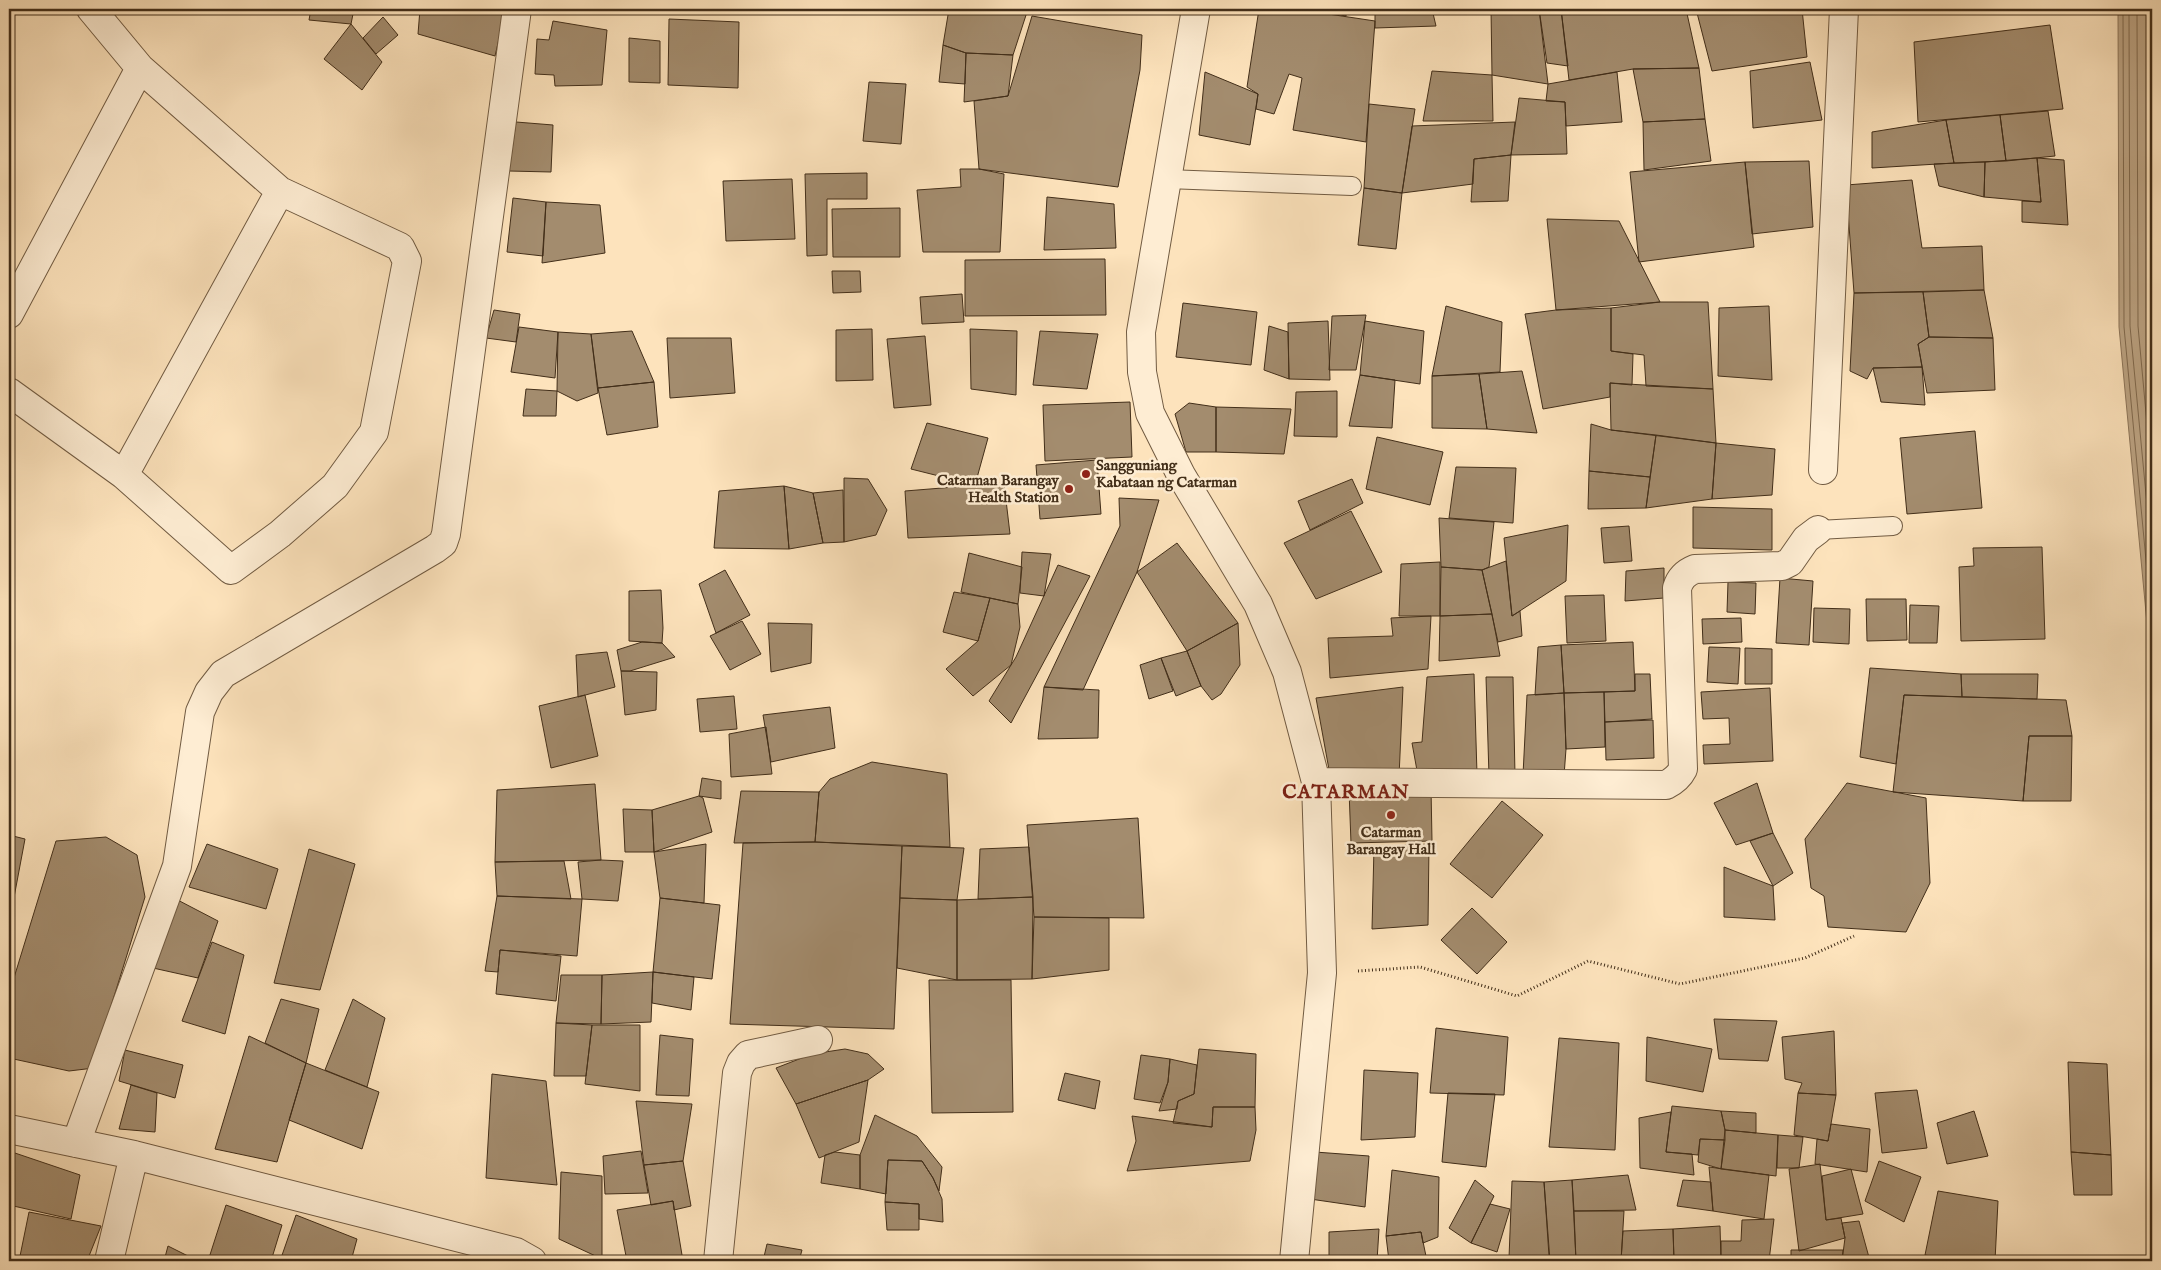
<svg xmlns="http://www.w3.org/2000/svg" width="2161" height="1270" font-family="'IM FELL English',serif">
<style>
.water{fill:#bda585;stroke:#8c755a}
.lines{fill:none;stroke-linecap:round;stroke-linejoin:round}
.shore{stroke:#806a4f;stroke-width:1}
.building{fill:#a38c6e;stroke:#422e19}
.lane-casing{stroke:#715b42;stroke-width:20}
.street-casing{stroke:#715b42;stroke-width:30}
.path{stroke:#422e19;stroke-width:3;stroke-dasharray:1 2.5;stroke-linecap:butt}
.lane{stroke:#feedd3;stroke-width:18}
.street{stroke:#feedd3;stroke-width:28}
.poi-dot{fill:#8f2418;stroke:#feedd3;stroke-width:2}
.labels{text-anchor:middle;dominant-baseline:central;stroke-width:5;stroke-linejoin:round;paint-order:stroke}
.poi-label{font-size:15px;font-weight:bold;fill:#422e19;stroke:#feedd3;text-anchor:start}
.district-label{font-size:20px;font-weight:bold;letter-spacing:1px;fill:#7a1f14;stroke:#feedd3}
</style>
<rect width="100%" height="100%" fill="#fde3bc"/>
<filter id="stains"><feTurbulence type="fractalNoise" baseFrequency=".004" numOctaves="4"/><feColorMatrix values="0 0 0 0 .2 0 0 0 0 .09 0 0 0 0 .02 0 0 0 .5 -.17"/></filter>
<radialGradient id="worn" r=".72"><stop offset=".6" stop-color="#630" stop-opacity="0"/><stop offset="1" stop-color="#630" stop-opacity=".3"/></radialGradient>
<!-- water -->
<path class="water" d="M2118,9H2152V676L2119,327Z"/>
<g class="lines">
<!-- shore -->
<path class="shore" d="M2123,9L2124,327L2152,624
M2129,9L2130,326L2152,558
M2137,9L2138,326L2152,479"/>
</g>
<!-- building -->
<path class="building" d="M311,9H354L351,24L309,20Z
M420,9H506L495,56L418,34Z
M949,9H1028L1013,55L966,53L943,45Z
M1031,9H1059L1058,13Z
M1259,9H1295L1375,21L1366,142L1293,130L1302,78L1289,74L1274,114L1256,109L1258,94L1247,87Z
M1305,9H1347L1346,16Z
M1375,9H1432L1436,26L1375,28Z
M1491,9H1539L1548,84L1492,75Z
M1539,9H1561L1568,66L1547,63Z
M1561,9H1686L1699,68L1633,69L1569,80Z
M1696,9H1802L1807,57L1712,71Z
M1032,16L1142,35L1140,70L1118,187L979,169L974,101L1008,96Z
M383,17L398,35L376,54L363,38Z
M669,19L739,22L738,88L668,85Z
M553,21L607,30L602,85L555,86L554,75L535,74L537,39L549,40Z
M351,24L382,62L362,90L324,59Z
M2050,25L2063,109L1918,122L1914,42Z
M629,38L660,41V83L629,82Z
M943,45L966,53L965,84L939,82Z
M966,53L1013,55L1008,96L964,102Z
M1810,62L1822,120L1753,128L1750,71Z
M1699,68L1705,119L1643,122L1633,69Z
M1432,71L1492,75L1493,121H1423Z
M1205,72L1258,94L1250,145L1199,135Z
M1617,72L1622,122L1566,126L1565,102L1546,101L1548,84Z
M869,82L906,84L901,144L863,141Z
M1519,98L1565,102L1567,154L1511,155Z
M1369,104L1415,109L1402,193L1364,188Z
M2048,111L2055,156L2006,161L2000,115Z
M2000,115L2006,161L1954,163L1946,120Z
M1705,119L1711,161L1644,170L1643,122Z
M1946,120L1954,163L1872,168V132Z
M516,122L553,125L551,172L509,171Z
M1515,122L1511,155L1474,159L1473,184L1402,193L1412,126Z
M1511,155L1508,201L1471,202L1474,159Z
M2037,158L2041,202L1984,197L1985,162Z
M2037,158L2064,160L2068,225L2022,222V201L2041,202Z
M1809,161L1813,227L1752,234L1745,162Z
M1745,162L1754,247L1639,262L1630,172Z
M1985,162L1984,197L1939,186L1934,164Z
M960,169H979L1004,174L1000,252H923L917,190L961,187Z
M867,173V199H827V255L807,256L805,174Z
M792,179L795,239L726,241L723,181Z
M1912,180L1922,248L1982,246L1984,290L1854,293L1846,185Z
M1364,188L1402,193L1396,249L1358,245Z
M1047,197L1114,204L1116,248L1044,250Z
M513,198L546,202L543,256L507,252Z
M546,202L600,205L605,253L542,263Z
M900,208V257H833L832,209Z
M1547,219L1619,221L1660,302L1556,310Z
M1105,259L1106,315L965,316V260Z
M832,271H860L861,292L833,293Z
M1984,290L1993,338L1929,337L1923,292Z
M1923,292L1929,337L1918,344L1922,367L1873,368L1867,379L1850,371L1854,293Z
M962,294L964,322L922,324L920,297Z
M1660,302H1708L1713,389L1646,386L1644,355L1611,351V308Z
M1183,303L1257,312L1251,365L1176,357Z
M1446,306L1502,322L1500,372L1432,376Z
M1769,306L1772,380L1718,376L1719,308Z
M1611,308V351L1633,354L1632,385L1610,383V397L1543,409L1525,314L1556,310Z
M494,310L520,314L516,342L486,338Z
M1366,315L1356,370H1329L1332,316Z
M1328,321L1330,380L1289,379L1288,323Z
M1365,321L1424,331L1420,384L1360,375Z
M1269,326L1288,332L1289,379L1264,370Z
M519,327L558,332L555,378L511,372Z
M872,329L873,380L836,381V330Z
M970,329L1017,331L1016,395L971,389Z
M632,331L654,382L598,388L591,334Z
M1040,331L1098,334L1087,389L1033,385Z
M558,332L591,334L598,393L577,401L557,391Z
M925,336L931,405L894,408L887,339Z
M1929,337L1993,338L1995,390L1927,393L1918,344Z
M667,338H731L735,393L670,398Z
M1922,367L1925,405L1881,402L1873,368Z
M1522,371L1537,433L1487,429L1479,374Z
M1479,374L1487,429L1432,428V376Z
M1360,375L1395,380L1392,428L1349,426Z
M654,382L658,427L607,435L598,388Z
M1610,383L1713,389L1716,443L1611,430Z
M526,389L557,391L556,416H523Z
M1337,391V437L1294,436L1296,392Z
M1130,402L1132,457L1045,461L1043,405Z
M1189,403L1216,407V452H1186L1175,414Z
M1216,407L1291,409L1284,454L1216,452Z
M927,423L988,438L975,485L911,469Z
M1591,424L1611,430L1656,435L1650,477L1589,471Z
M1975,431L1982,508L1907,514L1900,438Z
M1656,435L1716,443L1712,499L1646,508Z
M1377,437L1443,452L1430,505L1366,489Z
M1716,443L1775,449L1772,495L1712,499Z
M1097,460L1101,514L1040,519L1036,465Z
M1456,467L1516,468L1513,523L1449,518Z
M1589,471L1650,477L1646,508L1588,509Z
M844,478L868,479L887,510L876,535L844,542Z
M1352,479L1363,503L1310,530L1298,501Z
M1004,483L1010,534L908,538L905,491Z
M784,486L789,549L714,548L719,491Z
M784,486L813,493L823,543L789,549Z
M843,490L844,542L823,543L813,493Z
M1119,498L1159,500L1137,572L1083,690L1044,687L1120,526Z
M1693,507L1772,509V550L1693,548Z
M1351,511L1382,572L1316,599L1284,543Z
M1439,518L1494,522L1489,567L1482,570L1441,567Z
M1568,525L1566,581L1512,616L1504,538Z
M1629,526L1632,561L1604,563L1601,528Z
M1177,543L1238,623L1187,651L1137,572Z
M2042,547L2045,639L1961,641L1959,567L1974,566L1973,548Z
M1022,552L1051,554L1044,596L1020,593Z
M969,553L1022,567L1018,604L961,592Z
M1506,561L1512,616L1520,611L1522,636L1498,642L1482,570Z
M1440,562V616H1399L1401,564Z
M1058,565L1090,576L1011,723L989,701L1016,657Z
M1441,567L1482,570L1492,614L1440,616Z
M1664,568V598L1625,601L1626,571Z
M725,570L750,615L716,633L699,584Z
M1780,578L1813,581L1809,645L1776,643Z
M1728,582L1756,583L1755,614L1727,612Z
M661,590L663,628L662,643L629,641V591Z
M954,592L990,598L978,641L943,632Z
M1604,595L1606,641L1567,643L1565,596Z
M990,598L1018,604L1020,627L1011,665L973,696L946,669L978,641Z
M1866,599H1906L1907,640L1867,641Z
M1910,605L1939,606L1937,643H1909Z
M1814,608L1850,609L1849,644L1813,642Z
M1492,614L1500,656L1439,661L1440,616Z
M1431,616L1428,669L1330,678L1328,638L1393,636L1391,618Z
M1741,618L1742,642L1703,644L1702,619Z
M742,621L761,654L730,670L710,636Z
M768,623L812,624L811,663L771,672Z
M1238,623L1240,665L1221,694L1212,700L1201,686L1187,651Z
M642,642L662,643L675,657L630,671H621L617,650Z
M1633,642L1635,691L1564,693L1561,645Z
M1561,645L1564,693L1535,695L1538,647Z
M1709,647L1740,648L1738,684L1707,682Z
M1745,648L1772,649V684H1745Z
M1187,651L1201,686L1176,696L1161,658Z
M607,652L615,687L578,697L576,655Z
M1161,658L1173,691L1149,699L1140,665Z
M1870,668L1961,674L1962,697L1904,695L1896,764L1860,757Z
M621,671L657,672L656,710L625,715Z
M1474,674L1477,774L1418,776L1412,743L1422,742L1427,677Z
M1635,674H1650L1652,719L1605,722L1604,692L1635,691Z
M1961,674H2038L2037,699L1962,697Z
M1486,677H1513L1515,775L1489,776Z
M1044,687L1099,690L1098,738L1038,739Z
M1403,687L1399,777L1330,775L1316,698Z
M1770,688L1773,761L1704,764L1703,745L1730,744L1729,718L1703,719L1701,692Z
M1604,692L1605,747L1566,749L1564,693Z
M1564,693L1566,749L1564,776L1523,775L1527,695Z
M585,695L598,756L551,768L539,706Z
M1904,695L2066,700L2072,736H2029L2023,801L1893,792Z
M734,696L737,729L700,732L697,699Z
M830,707L835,748L771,762L763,715Z
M1653,720L1654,758L1606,760L1605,722Z
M766,727L772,774L731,777L729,734Z
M2029,736H2072L2071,801H2023Z
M872,762L947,774L950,847L815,842L819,792L830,779Z
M702,778L721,781V799L699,796Z
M1757,783L1773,833L1736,845L1714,803Z
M1847,783L1926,798L1930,883L1906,932L1828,927L1824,896L1811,888L1805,839Z
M595,784L601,860L495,862L497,790Z
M1431,788L1432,841L1351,843L1349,790Z
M741,791L819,792L815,842L734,843Z
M699,796L703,798L712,832L654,852L652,810Z
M1502,801L1543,835L1492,898L1450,864Z
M623,809L652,810L654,852H625Z
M1138,818L1144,918L1034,917L1027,825Z
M1773,833L1793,873L1773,886L1750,841Z
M9,835L25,839L9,924Z
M106,837L137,855L145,897L112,1003L117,1023L94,1068L69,1071L9,1058V994L56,841Z
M815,842L902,846L894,1029L730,1024L743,843Z
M207,844L278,869L266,909L189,887Z
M706,844L704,903L660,898L654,852Z
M1429,844L1428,925L1372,929L1374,847Z
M902,846L964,848L957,900L900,898Z
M1029,847L1033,897L978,899L980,849Z
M309,849L355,864L320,990L274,983Z
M601,860L623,861L618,901L582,899L578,862Z
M564,861L571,899L497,896L495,862Z
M1724,867L1773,886L1775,920L1724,917Z
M170,896L218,921L198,978L144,966Z
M497,896L582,899L577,956L500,950L498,972L485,971Z
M1033,897L1032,979L957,980V900Z
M660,898L720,905L712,979L653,972Z
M900,898L957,900V980L897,968Z
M1472,908L1507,942L1477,974L1441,940Z
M1034,917L1109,918V970L1032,979Z
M212,942L244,955L225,1034L182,1021Z
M500,950L561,956L556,1001L496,994Z
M653,972L651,1022L601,1024L602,975Z
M653,972L694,977L691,1010L652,1003Z
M561,975H602L601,1024L556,1023Z
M929,980H1011L1013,1112L932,1113Z
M281,999L319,1009L306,1063L265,1043Z
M353,999L385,1018L367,1087L325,1070Z
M1714,1019L1777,1021L1768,1061L1719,1059Z
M556,1023L592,1025L586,1076H554Z
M592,1025H640V1091L585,1084Z
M1436,1028L1508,1037L1504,1095L1430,1093Z
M1834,1031L1836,1095L1798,1093L1802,1083L1785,1079L1782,1037Z
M660,1035L693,1039L689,1096L656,1095Z
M249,1036L306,1063L277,1162L215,1149Z
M1647,1037L1712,1049L1703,1092L1646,1081Z
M1559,1038L1619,1043L1615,1150L1549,1147Z
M845,1049L868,1054L884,1069L868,1080L796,1104L776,1068L812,1054Z
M1199,1049L1256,1054L1255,1107H1213L1212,1127L1173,1123L1178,1101L1194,1094Z
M125,1050L183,1065L175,1098L119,1081Z
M1141,1055L1170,1059L1168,1082L1160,1103L1134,1099Z
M1170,1059L1197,1065L1194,1094L1178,1101L1177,1109L1159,1111L1168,1082Z
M2068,1062L2107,1064L2111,1155L2071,1152Z
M306,1063L379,1092L362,1149L289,1120Z
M1364,1070L1418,1073L1415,1137L1361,1140Z
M1065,1073L1100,1081L1095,1109L1058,1100Z
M492,1074L546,1081L557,1185L486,1178Z
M868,1080L859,1142L819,1158L796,1104Z
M131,1085L157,1093L155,1132L119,1129Z
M1917,1090L1927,1148L1882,1153L1875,1093Z
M1448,1093L1495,1094L1486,1167L1442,1162Z
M1798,1093L1836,1095L1828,1141L1794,1135Z
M636,1101L692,1104L683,1161L644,1165Z
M1672,1106L1721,1111L1725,1130V1140L1700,1139L1698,1155L1666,1152Z
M1213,1107H1255L1256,1130L1250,1161L1127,1171L1136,1141L1132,1116L1212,1127Z
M1721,1111L1756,1113V1133L1725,1130Z
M1974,1111L1988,1156L1947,1164L1937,1123Z
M1671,1112L1666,1152L1692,1154L1694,1175L1640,1168L1639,1118Z
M875,1115L917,1136L942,1167L939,1191L933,1178L922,1161L888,1160L886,1194L860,1189V1155Z
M1831,1124L1870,1129L1867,1172L1815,1164L1817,1139L1828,1141Z
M1725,1130L1778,1135L1776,1176L1721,1169Z
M1778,1135L1803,1137L1799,1168H1777Z
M1700,1139L1725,1140L1721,1169L1698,1162Z
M9,1151L80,1175L71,1219L9,1205Z
M641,1151L648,1193L605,1194L603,1156Z
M835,1152L860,1155V1189L821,1183L825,1155Z
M1315,1152L1369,1156L1365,1207L1310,1199Z
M2071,1152L2111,1155L2112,1195H2074Z
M888,1160L922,1161L933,1178L942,1199L943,1222L919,1219V1204L885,1202Z
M683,1161L691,1206L674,1210L673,1201L651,1205L644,1165Z
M1879,1161L1921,1177L1904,1222L1865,1201Z
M1820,1164L1826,1220L1841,1218L1845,1238L1799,1251L1789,1169Z
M1709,1167L1769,1175L1764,1219L1713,1211Z
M1851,1169L1863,1214L1826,1220L1822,1176Z
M1392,1170L1439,1177L1438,1237L1423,1243L1421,1232L1386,1236Z
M561,1172L602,1176V1259L559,1239Z
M1628,1175L1636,1210L1574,1211L1572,1180Z
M1475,1180L1494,1196L1471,1243L1449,1228Z
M1572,1180L1576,1261H1550L1544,1182Z
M1683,1180L1711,1182L1713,1211L1677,1206Z
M1512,1181L1544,1182L1549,1256L1509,1258Z
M1938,1191L1998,1201L1995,1261H1958L1925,1255Z
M673,1201L683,1261H627L617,1210Z
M885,1202L919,1204V1230H887Z
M1490,1204L1510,1209L1497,1252L1471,1243Z
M226,1205L282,1225L271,1261H208Z
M1574,1211H1624L1621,1261H1576Z
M29,1212L101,1226L87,1261H19Z
M296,1215L357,1239L351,1261H280Z
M1774,1219L1769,1261H1721V1241H1741L1742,1220Z
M1859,1221L1870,1261H1842L1845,1238L1842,1223Z
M1720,1226L1721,1261H1674L1673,1229Z
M1379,1229L1377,1261H1329V1232Z
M1673,1229L1674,1261H1621L1623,1231Z
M1421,1232L1427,1261H1389L1386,1236Z
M767,1244L802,1250L799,1261H763Z
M168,1246L198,1261H164Z
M1791,1250H1843L1842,1261H1791Z"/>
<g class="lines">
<defs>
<path id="lane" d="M1167,179L1352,186
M1818,530L1893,526"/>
<path id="street" d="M1196,9L1141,332L1142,372L1150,413L1181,475L1258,604L1287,672L1316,782L1322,973L1294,1261
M9,314L140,68
M9,392L124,475L231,570L280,534L335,486L374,432L407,261L400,247L280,191L140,68L91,9
M1823,470L1844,9
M124,475L280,191
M1316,782L1666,785C1674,781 1679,777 1683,769L1677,588C1680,578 1685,573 1695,569L1782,566L1790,562L1806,539L1818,530
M9,1129L134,1155L516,1252L532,1261
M76,1143L177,866L200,712L209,692L223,674L435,549L443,543L446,534L517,9
M109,1261L134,1155
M718,1261L737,1073L741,1063L748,1055L818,1040"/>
</defs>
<!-- lane casing -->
<use href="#lane" class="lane-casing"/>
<!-- street casing -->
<use href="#street" class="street-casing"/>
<!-- path -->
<path class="path" d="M1358,971L1420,967L1517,996L1588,961L1680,984L1805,958L1854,936"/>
<!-- lane -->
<use href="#lane" class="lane"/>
<!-- street -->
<use href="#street" class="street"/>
</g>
<!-- markers -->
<g class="poi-dot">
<circle cx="1086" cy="474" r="5"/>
<circle cx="1069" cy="489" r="5"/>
<circle cx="1391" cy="815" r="5"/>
</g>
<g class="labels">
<!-- poi labels -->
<g class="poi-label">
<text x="1096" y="465">Sangguniang<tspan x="1096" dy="17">Kabataan ng Catarman</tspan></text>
<text x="1059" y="480" text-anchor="end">Catarman Barangay<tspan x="1059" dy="17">Health Station</tspan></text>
<text x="1391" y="832" text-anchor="middle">Catarman<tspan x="1391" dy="17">Barangay Hall</tspan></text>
</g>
<!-- district labels -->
<g class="district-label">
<text x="1346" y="792">CATARMAN</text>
</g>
</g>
<!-- margin -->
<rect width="2161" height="1270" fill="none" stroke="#fde3bc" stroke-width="30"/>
<rect x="10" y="10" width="2141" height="1250" fill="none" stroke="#422e19" stroke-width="2.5"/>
<rect x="15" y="15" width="2131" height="1240" fill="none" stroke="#422e19"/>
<rect width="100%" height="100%" filter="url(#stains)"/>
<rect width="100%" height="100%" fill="url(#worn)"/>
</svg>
